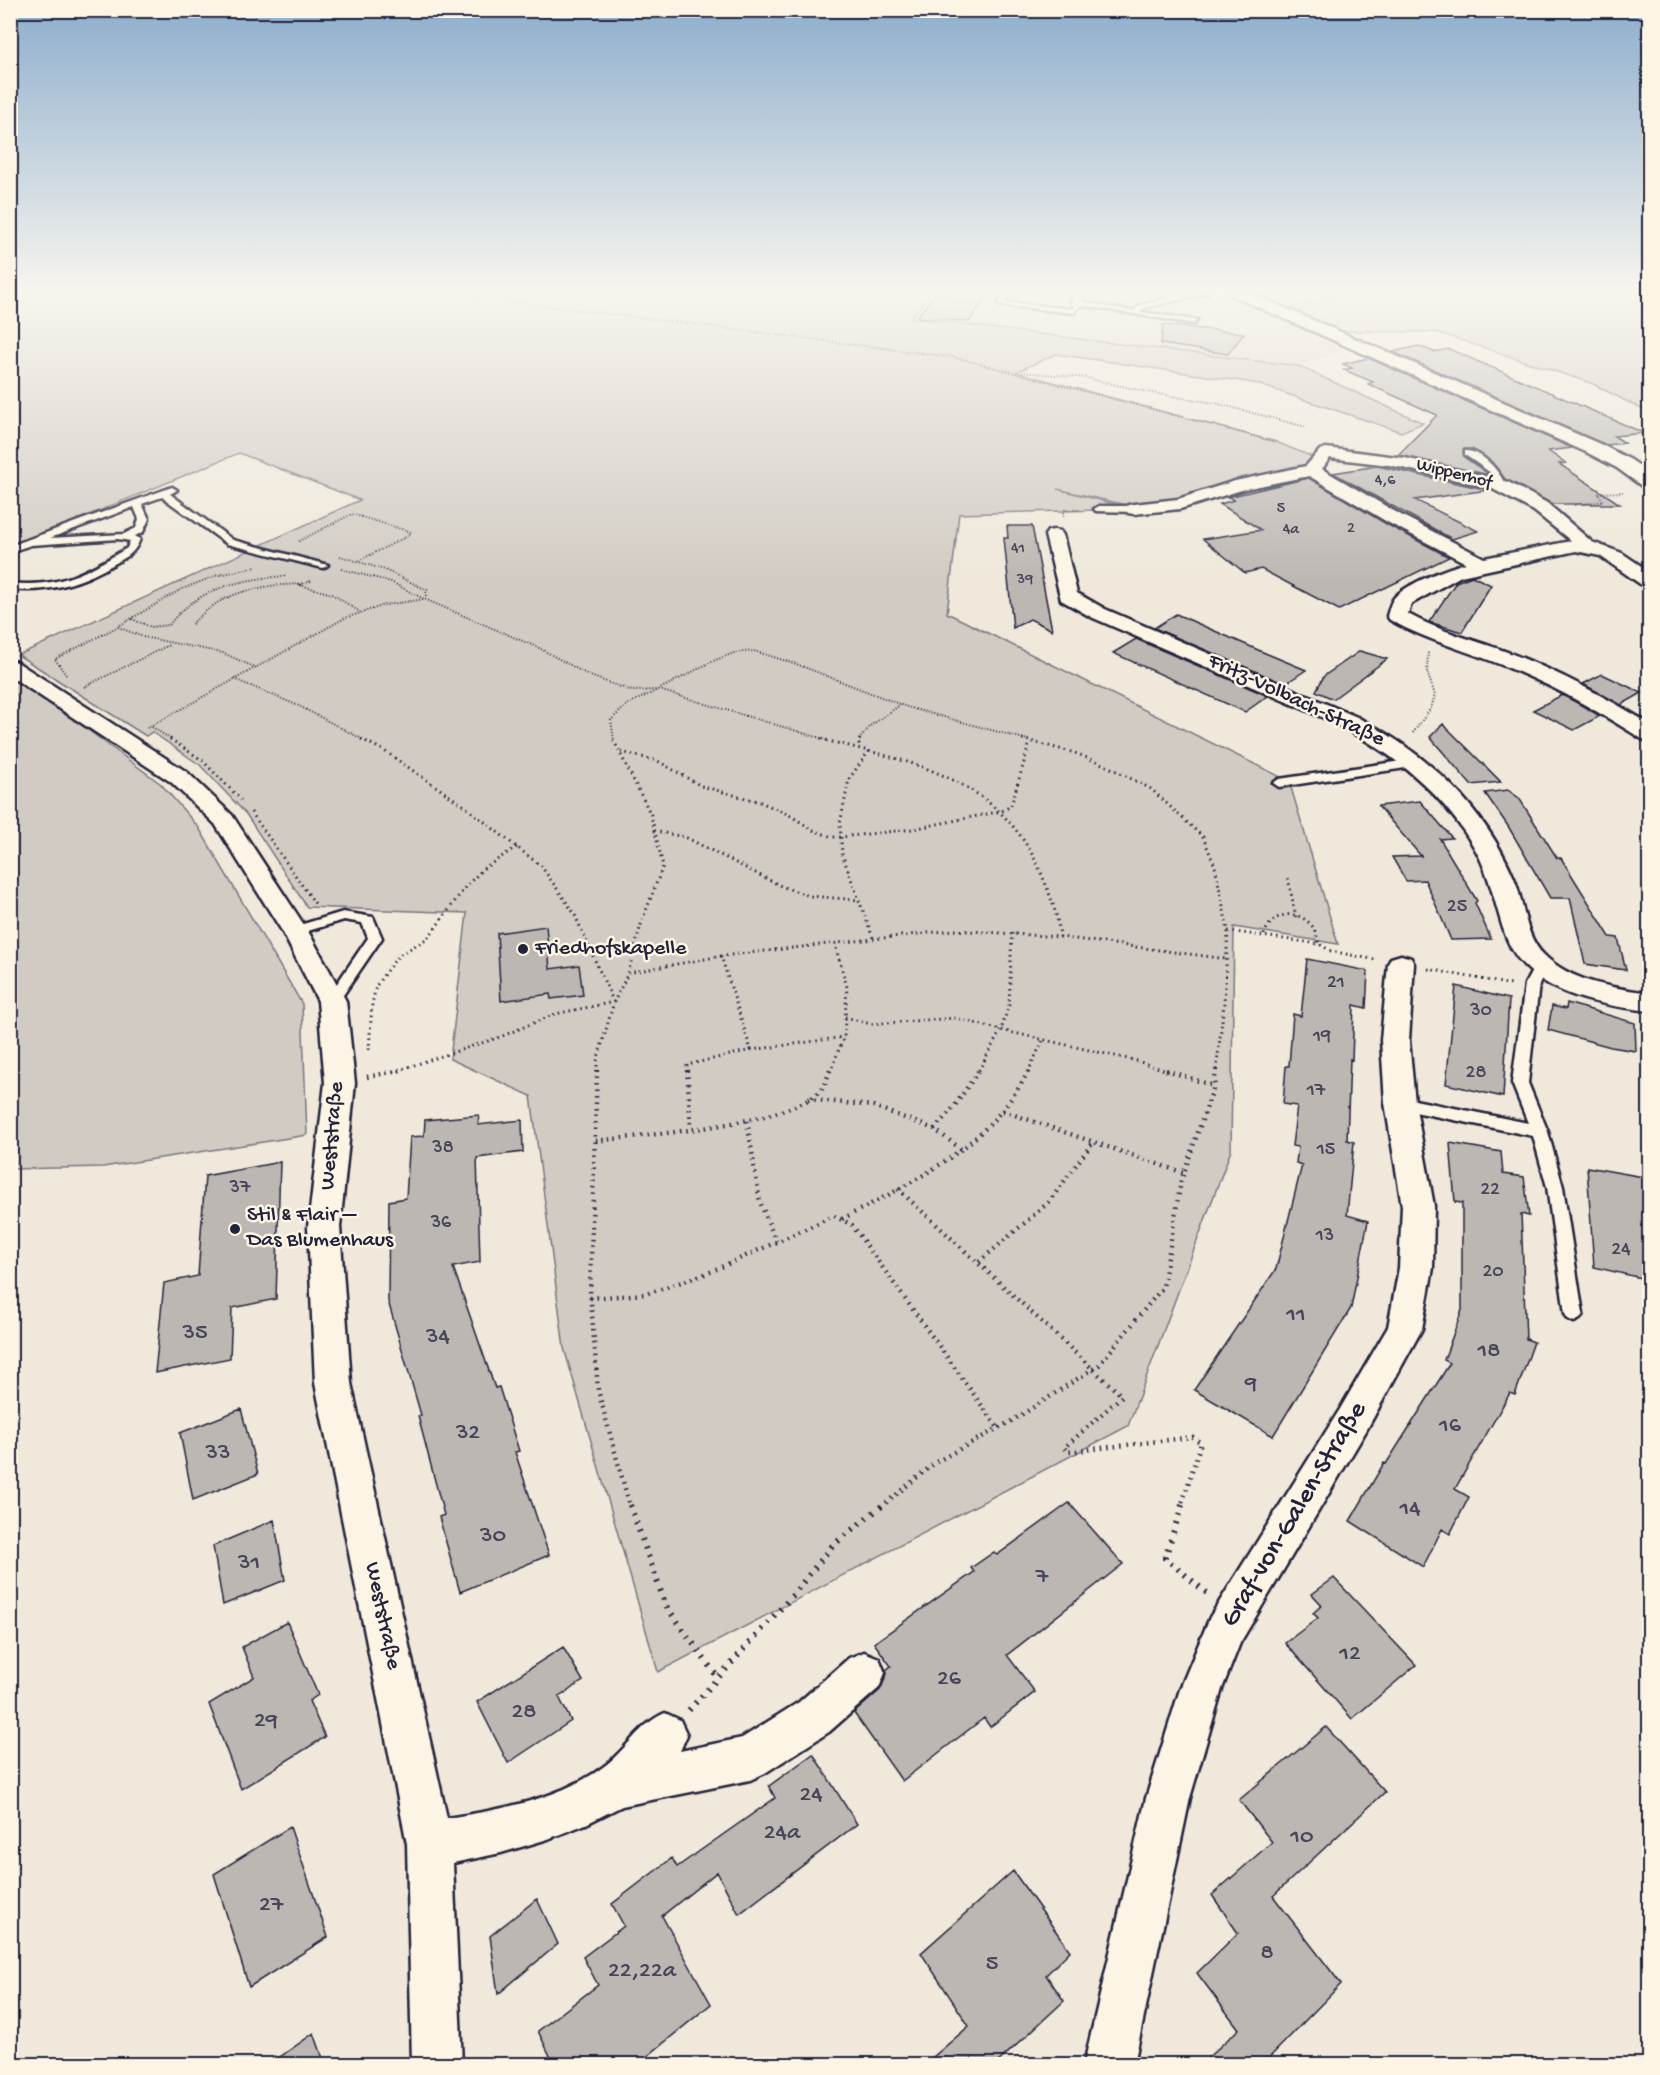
<svg xmlns="http://www.w3.org/2000/svg" width="1660" height="2075" font-family="'Gochi Hand',sans-serif">
<style>
.built{fill:#e0d9cf}
.green{fill:#d1cbc3;stroke:#7a767f;stroke-width:1.5}
.building{fill:#bcb7b3;stroke:#22223b;stroke-width:1.5}
.lines{fill:none;stroke-linecap:round;stroke-linejoin:round}
.lane-casing{stroke:#22223b;stroke-width:5}
.street-casing{stroke:#22223b;stroke-width:5}
.primary-casing{stroke:#22223b;stroke-width:5}
.path-far3{stroke:#22223b;stroke-width:2;stroke-dasharray:1 2;stroke-linecap:butt}
.path-far2{stroke:#22223b;stroke-width:3;stroke-dasharray:1.5 4;stroke-linecap:butt}
.path-far1{stroke:#22223b;stroke-width:4.5;stroke-dasharray:1.5 5;stroke-linecap:butt}
.path{stroke:#22223b;stroke-width:6;stroke-dasharray:2 7;stroke-linecap:butt}
.lane{fill:#fcf5e5;fill-rule:evenodd}
.street{fill:#fcf5e5;fill-rule:evenodd}
.primary{fill:#fcf5e5;fill-rule:evenodd}
.poi-dot{fill:#22223b;stroke:#fcf5e5;stroke-width:2}
.labels{text-anchor:middle;dominant-baseline:central;stroke-width:5;stroke-linejoin:round;paint-order:stroke}
.far-number-label{font-size:16px;fill:#484759}
.far-street-label{font-size:18px;fill:#22223b;stroke:#fcf5e5}
.number-label{font-size:20px;fill:#484759}
.street-label{font-size:22px;fill:#22223b;stroke:#fcf5e5}
.poi-label{font-size:22px;fill:#22223b;stroke:#fcf5e5;text-anchor:start}
.near-number-label{font-size:24px;fill:#484759}
.near-street-label{font-size:27px;fill:#22223b;stroke:#fcf5e5}
</style>
<rect width="100%" height="100%" fill="#efe8db"/>
<filter id="ink" filterUnits="userSpaceOnUse"><feTurbulence type="fractalNoise" baseFrequency=".0167" numOctaves="2"/><feDisplacementMap in="SourceGraphic" scale="12" xChannelSelector="R" yChannelSelector="G"/><feConvolveMatrix kernelMatrix="1 2 1 2 8 2 1 2 1" color-interpolation-filters="sRGB"/></filter>
<g filter="url(#ink)">
<!-- built -->
<path class="built" d="M931,293H1344L1324,331L1340,352L1298,366L910,318Z"/>
<!-- green -->
<path class="green" d="M11,293H931L911,318L1298,366L1423,423L1401,432L1254,383L1056,354L1016,372L1276,442L1313,457L1306,468L1171,502L1131,506L1057,489L1134,509L959,514L947,613L1289,781L1338,944L1234,927L1231,1150L1128,1426L658,1672L564,1348L531,1096L450,1059L467,913L307,907L246,814L200,765L152,732L146,736L18,655L360,500L239,453L11,547Z
M1344,293H1649V413L1591,383L1436,332L1324,331L1280,311Z
M10,672L161,784L199,828L302,1004L307,1135L103,1167L11,1169Z"/>
<!-- building -->
<path class="building" d="M936,293H989L969,322L917,317Z
M1163,325L1244,333L1228,354L1161,344Z
M1418,346L1434,352L1449,349L1644,433L1614,436L1625,443L1606,445L1393,352Z
M1368,358L1572,448L1548,451L1566,463L1559,464L1620,504H1551L1505,479L1491,461L1472,449H1463L1464,457L1490,475L1398,455L1437,415L1368,384L1373,382L1344,370L1352,368L1343,364Z
M1377,466L1489,490L1415,500L1478,531L1452,539L1333,473Z
M1309,478L1388,525L1449,557L1339,610L1261,569L1245,573L1203,539L1261,530L1220,504L1234,500L1228,497Z
M1007,526H1032L1052,630L1030,619L1013,628L1004,538H1008Z
M1472,576L1491,585L1462,632L1429,622L1456,582Z
M1176,614L1265,653L1306,670L1285,684L1154,628Z
M1136,639L1268,696L1245,712L1113,653Z
M1360,651L1387,659L1333,699L1316,691L1324,676Z
M1602,674L1642,693L1621,705L1583,684Z
M1562,695L1576,702L1600,716L1574,730L1533,710Z
M1443,724L1501,782L1471,785L1430,737Z
M1508,790L1519,798L1557,858H1561L1610,937L1618,938L1626,970L1585,964L1570,898H1550L1508,826L1485,793Z
M1420,801L1452,838L1440,839L1477,901L1475,903L1491,939L1451,940L1425,880L1406,881L1392,857L1421,856L1378,806Z
M546,926L550,969L579,965L583,995L551,999L550,994L501,1001L497,933Z
M1307,959L1368,971L1366,1008L1354,1005L1352,1060L1350,1059L1347,1140L1354,1142L1347,1215L1368,1221L1351,1308L1273,1436L1194,1390L1276,1269L1302,1165L1296,1163L1298,1147L1292,1146L1297,1106L1283,1104L1286,1066H1289L1293,1014L1301,1016Z
M1456,986L1509,999L1503,1097L1446,1084Z
M1567,1003L1635,1023L1636,1051L1611,1047L1548,1030L1552,1006L1566,1009Z
M479,1115L478,1125L522,1120L523,1152L477,1158L480,1262L453,1267L495,1388L499,1387L519,1451L515,1452L549,1555L460,1592L439,1517L444,1515L418,1416L421,1415L388,1301L389,1201L406,1198L410,1137L424,1136L425,1120Z
M1450,1143L1501,1152L1503,1174L1524,1177L1529,1216L1521,1214L1526,1339L1534,1342L1515,1395L1510,1393L1455,1489L1469,1497L1450,1534L1442,1529L1423,1567L1350,1521L1384,1463L1386,1464L1450,1363L1444,1360L1462,1310V1203L1455,1202Z
M280,1162L276,1299L232,1308L230,1358L155,1373L164,1283L198,1276L205,1176Z
M1587,1167L1643,1177L1650,1234V1280L1594,1267Z
M241,1409L258,1474L193,1500L180,1433Z
M1069,1503L1123,1564L1007,1655L1035,1692L990,1727L984,1718L902,1781L854,1713L880,1690L887,1674L886,1670L891,1666L874,1643L974,1572L971,1568L994,1552L997,1555Z
M274,1520L285,1580L223,1605L213,1546Z
M1334,1578L1416,1665L1352,1719L1285,1643L1318,1618L1313,1613L1322,1605L1312,1594Z
M287,1622L318,1695L309,1701L325,1737L241,1789L209,1704L254,1677L242,1647Z
M563,1647L583,1681L559,1697L571,1721L508,1763L477,1702Z
M1326,1727L1385,1792L1273,1896L1341,1984L1263,2064H1201L1239,2029L1197,1973L1238,1933L1212,1895L1272,1842L1239,1800Z
M813,1754L857,1824L739,1914L717,1872L662,1916L711,2004L638,2064H554L538,2031L598,1985L583,1957L624,1926L612,1904L672,1858L677,1867L775,1798L769,1786Z
M290,1827L328,1937L249,1987L214,1874Z
M1013,1871L1070,1951L1046,1975L1064,2001L996,2064H925L969,2026L921,1953Z
M537,1899L558,1944L498,1994L490,1936Z
M314,2033L325,2064H270Z"/>
<g class="lines">
<defs>
<path id="lane" d="M1004,293H1010L1005,302L1072,309L1078,301L1133,311L1140,305L1169,298L1159,293L1176,296L1208,293L1144,308L1140,312L1197,320L1194,324L1080,305L1074,313L998,305Z
M1465,451C1482,450 1500,472 1506,486L1505,488H1499L1491,473L1465,455Z
M172,487L177,490L170,494L233,540L328,565L323,568L227,544L162,497L142,504L149,519L143,532L135,536L140,539C135,553 127,557 114,564C80,584 49,593 10,589V583C59,588 86,573 127,548L130,541L118,539L31,545L10,552V546ZM134,507L139,519L136,528L124,534L50,538Z
M1099,506H1134L1139,509L1134,512L1096,511L1094,509Z
M1415,759L1421,763L1419,766L1279,787L1273,783L1279,779Z
M343,912L373,917L382,938L337,1004L332,1006L325,1001L368,938L362,923L344,920L295,935L288,931L290,928Z
M1540,963L1547,968L1539,984L1528,1083L1548,1132L1563,1187L1583,1314L1580,1319L1574,1322L1568,1319L1565,1314L1547,1187L1533,1136L1400,1109L1394,1107L1392,1103L1394,1099L1400,1097L1528,1123L1512,1083L1525,984L1535,965Z"/>
<path id="street" d="M1073,293H1085L1083,306H1073L1071,303Z
M1326,448L1405,458L1508,482L1547,503L1592,542L1622,553L1650,572V588L1643,586L1600,556L1576,551L1461,576L1411,604L1408,614C1440,632 1476,640 1510,653C1559,672 1605,697 1650,724V741L1642,739C1599,712 1556,687 1509,668C1469,651 1428,641 1390,620L1387,616C1389,610 1390,603 1394,598C1406,584 1447,568 1466,563L1389,523L1309,476L1245,489L1180,509L1134,514L1128,513L1125,509L1128,505L1134,504L1178,499L1235,481L1306,466L1320,450ZM1330,458L1389,465L1489,487L1534,511L1571,541L1484,558L1401,515L1322,469Z
M1054,530L1060,531L1063,535L1077,593L1105,609L1357,717C1425,752 1484,806 1514,878C1524,901 1524,935 1543,954C1570,982 1614,988 1650,993V1011C1597,1005 1528,993 1506,937C1495,907 1491,876 1474,847C1439,787 1385,747 1324,718L1091,617L1061,600L1045,535L1048,531Z
M10,660L17,662L187,772L232,815L308,931L346,1001L355,1083L340,1227L351,1383L447,1818C499,1810 560,1799 603,1767C626,1751 639,1724 665,1713L680,1720L687,1735L680,1751L742,1738L799,1702L849,1658L864,1652L879,1658L885,1673L879,1688L829,1732L765,1773L750,1780L622,1806L586,1824L548,1839L501,1853L453,1863L462,2064H412L407,1844L315,1383L308,1227L325,1083L318,1001L282,931L215,824L171,782L10,676Z
M1401,955L1411,958L1414,964L1409,1040L1415,1103L1434,1206L1433,1268L1422,1329L1366,1431L1240,1643L1222,1689L1190,1798L1134,2064H1084L1146,1798L1180,1689L1210,1617L1340,1409L1388,1327L1399,1268L1402,1206L1385,1103L1381,1040L1388,964L1391,958Z"/>
<path id="primary" d="M1230,293H1250L1600,444L1631,460L1650,473V489L1643,487L1617,468L1586,452L1233,296Z"/>
</defs>
<!-- lane casing -->
<use href="#lane" class="lane-casing"/>
<!-- street casing -->
<use href="#street" class="street-casing"/>
<!-- primary casing -->
<use href="#primary" class="primary-casing"/>
<!-- path-far3 -->
<path class="path-far3" d="M443,293L954,357L1276,442
M1022,372L1087,378L1152,393L1215,403L1306,427
M1574,505L1603,501L1598,493L1623,492
M1063,516L1065,510H1080
M299,541L352,514L411,532L408,536L358,561
M341,569L391,582L422,598L539,648L590,676L632,691L658,690L628,704L611,720L614,740
M300,585L332,594L360,612
M132,619L151,627L169,625C198,587 242,579 287,576
M192,624C216,599 235,592 270,586C284,584 297,586 311,581
M118,627L143,637L223,653L254,667
M66,675L55,659L117,627L180,590L215,576L256,567
M234,679L299,706L364,740
M84,687L169,645
M658,690L713,661L734,653L754,651L796,664L907,707L1028,740
M659,690L827,740
M152,727L172,740
M147,728L345,618L385,605L425,599L427,590L385,570L340,556
M1413,733L1431,708L1435,695L1427,672L1428,652
M859,740L870,726L900,705"/>
<!-- path-far2 -->
<path class="path-far2" d="M170,739L202,760L241,800
M361,739L383,750L463,805L541,866L574,913L613,1001
M821,739C915,763 1001,777 1042,875C1050,895 1058,915 1060,937
M860,739L858,743L861,748
M1022,739L1075,753L1105,765L1151,789L1203,837L1215,866L1228,931L1224,1004L1216,1072
M869,751L849,779L840,824L842,854L873,938
M621,752L658,761L701,786L760,802L788,814L813,830L832,837H841L913,829L1002,811L1011,806L1030,742
M251,812L316,905
M654,831L685,837L783,887L810,896L859,900
M1288,878L1296,917
M1228,931L1319,944L1331,951L1376,960
M1012,933L1009,1005L1001,1030L1137,1061L1171,1072
M1264,935C1271,913 1296,907 1312,926C1316,931 1317,938 1319,944
M1428,969L1512,985
M628,973L721,956L954,930L1060,937L1227,959
M845,1017L871,1024L956,1018L1001,1030L978,1072
M369,1050L372,1004L376,986L387,970L399,955L428,938L466,886L484,868L517,847
M751,1050L844,1037
M393,1072L500,1037L555,1014L614,1002
M597,1072V1061L614,1002L628,973L642,921L663,866L651,815L613,739
M687,1072V1065L751,1050L721,956
M830,1072L844,1037L847,987L835,944
M1028,1072L1043,1040"/>
<!-- path-far1 -->
<path class="path-far1" d="M597,1070L590,1289L598,1390L630,1507
M687,1070L691,1127
M1166,1070L1214,1086
M367,1077L401,1070
M808,1099L873,1106L934,1129L961,1149
M1003,1111L1184,1173
M747,1121L760,1202L776,1241
M934,1129L954,1107L979,1070
M596,1141C644,1135 795,1124 823,1088C826,1083 828,1075 830,1070
M898,1189L1122,1396L1064,1448L1068,1452L1193,1437L1201,1443L1181,1507
M842,1219C915,1181 989,1147 1029,1070
M979,1262L1049,1202L1093,1142
M590,1298L646,1294L708,1273L834,1216L852,1225L998,1428
M881,1507L936,1462L1015,1419L1099,1365L1163,1287L1181,1181L1214,1086L1216,1070"/>
<!-- path -->
<path class="path" d="M630,1505L666,1606L718,1678
M1182,1505L1165,1558L1208,1594
M689,1710L792,1596L832,1546L883,1505"/>
<!-- lane -->
<use href="#lane" class="lane"/>
<!-- street -->
<use href="#street" class="street"/>
<!-- primary -->
<use href="#primary" class="primary"/>
</g>
</g>
<!-- sky -->
<linearGradient id="sky" x2="0" y2="1"><stop stop-color="#8dadcc"/><stop offset="0.5" stop-color="#f8f5ef"/><stop offset="1" stop-color="#f8f5ef" stop-opacity="0"/></linearGradient>
<rect width="1660" height="583" fill="url(#sky)"/>
<!-- markers -->
<g class="poi-dot">
<circle cx="523" cy="949" r="6"/>
<circle cx="235" cy="1229" r="6"/>
</g>
<g class="labels">
<!-- far-number labels -->
<g class="far-number-label">
<text x="1385" y="481">4,6</text>
<text x="1281" y="509">5</text>
<text x="1351" y="529">2</text>
<text x="1291" y="530">4a</text>
<text x="1018" y="549">41</text>
<text x="1025" y="580">39</text>
</g>
<!-- far-street labels -->
<g class="far-street-label">
<text transform="translate(1454 474) rotate(14)">Wipperhof</text>
</g>
<!-- number labels -->
<g class="number-label">
<text x="1457" y="907">25</text>
<text x="1336" y="983">21</text>
<text x="1481" y="1011">30</text>
<text x="1322" y="1037">19</text>
<text x="1476" y="1073">28</text>
<text x="1316" y="1091">17</text>
<text x="443" y="1148">38</text>
<text x="1326" y="1150">15</text>
<text x="240" y="1188">37</text>
<text x="1490" y="1190">22</text>
<text x="441" y="1223">36</text>
<text x="1325" y="1236">13</text>
<text x="1621" y="1250">24</text>
<text x="1493" y="1272">20</text>
</g>
<!-- street labels -->
<g class="street-label">
<text transform="translate(1296 701) rotate(25)">Fritz-Volbach-Straße</text>
<text transform="translate(333 1136) rotate(-85)">Weststraße</text>
<text transform="translate(382 1616) rotate(78)">Weststraße</text>
</g>
<!-- poi labels -->
<g class="poi-label">
<text x="535" y="949">Friedhofskapelle</text>
<text x="247" y="1216">Stil &amp; Flair –<tspan x="247" dy="25">Das Blumenhaus</tspan></text>
</g>
<!-- near-number labels -->
<g class="near-number-label">
<text x="1296" y="1315">11</text>
<text x="195" y="1333">35</text>
<text x="438" y="1337">34</text>
<text x="1489" y="1351">18</text>
<text x="1251" y="1384">9</text>
<text x="1450" y="1426">16</text>
<text x="468" y="1433">32</text>
<text x="218" y="1453">33</text>
<text x="1410" y="1509">14</text>
<text x="493" y="1536">30</text>
<text x="249" y="1563">31</text>
<text x="1042" y="1577">7</text>
<text x="1350" y="1654">12</text>
<text x="949" y="1679">26</text>
<text x="524" y="1712">28</text>
<text x="266" y="1721">29</text>
<text x="811" y="1795">24</text>
<text x="782" y="1833">24a</text>
<text x="1302" y="1837">10</text>
<text x="271" y="1905">27</text>
<text x="1267" y="1953">8</text>
<text x="992" y="1964">5</text>
<text x="642" y="1971">22,22a</text>
</g>
<!-- near-street labels -->
<g class="near-street-label">
<text transform="translate(1295 1515) rotate(-59)">Graf-von-Galen-Straße</text>
</g>
</g>
<!-- margin -->
<rect width="1660" height="2075" fill="none" stroke="#fcf5e5" stroke-width="36"/>
<rect x="18" y="18" width="1624" height="2039" fill="none" stroke="#22223b" stroke-width="2" filter="url(#ink)"/>
</svg>
